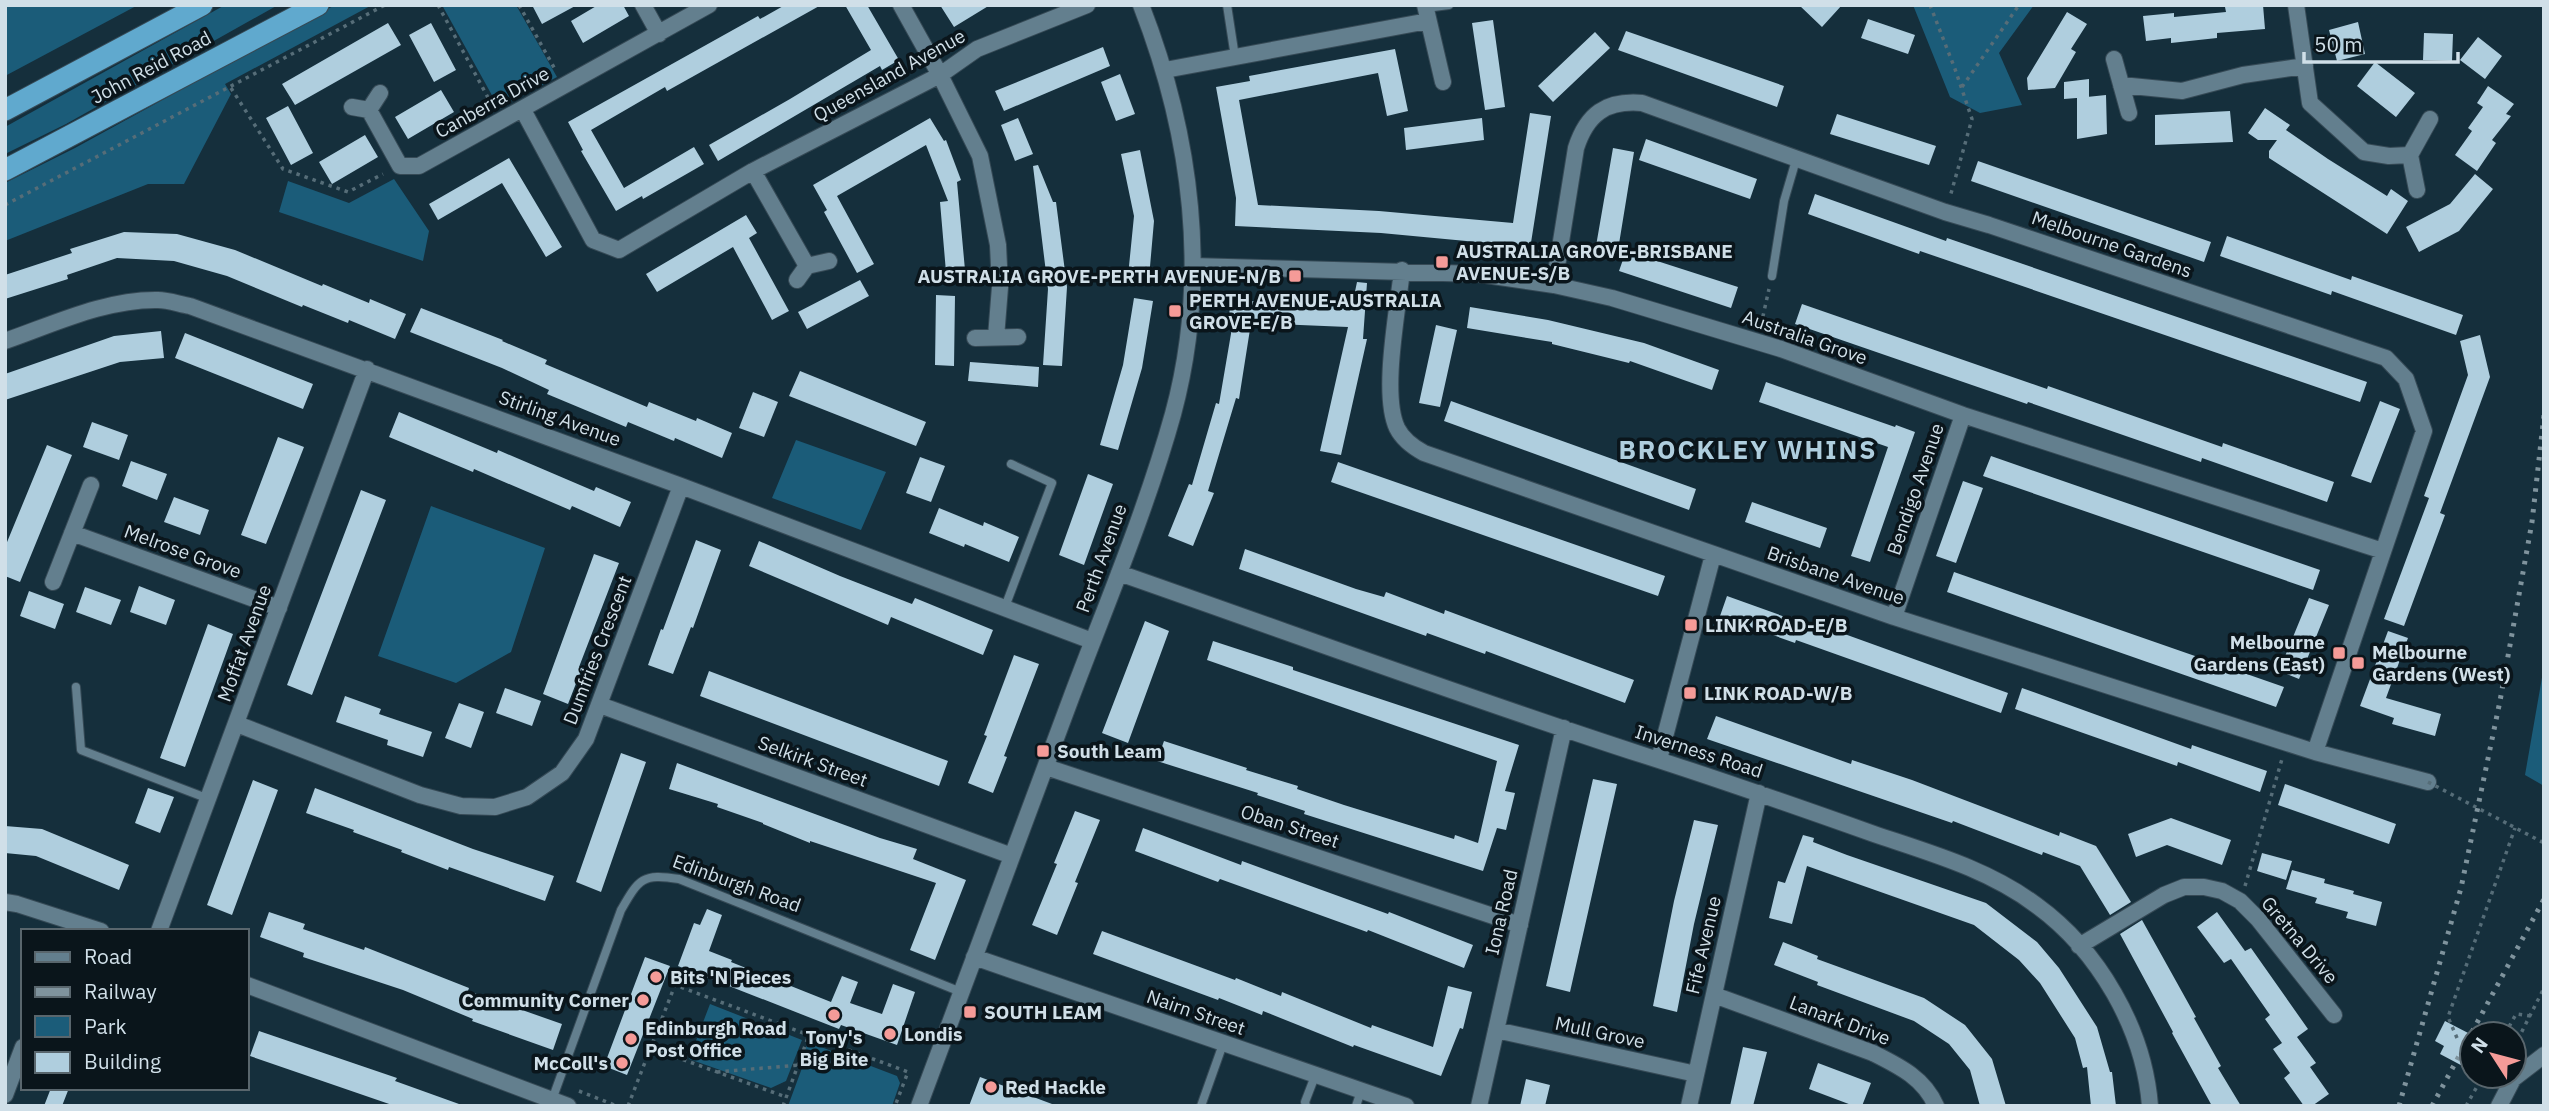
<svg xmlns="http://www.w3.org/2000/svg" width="2549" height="1111" font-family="'IBM Plex Sans',sans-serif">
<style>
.green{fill:#1b5c79}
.building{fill:#afcede}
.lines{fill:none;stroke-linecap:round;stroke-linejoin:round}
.lane-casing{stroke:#364a56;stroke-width:10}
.street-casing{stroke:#364a56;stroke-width:18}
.highway-casing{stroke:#364a56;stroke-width:23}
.path{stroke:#566d78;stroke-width:3.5;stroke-dasharray:3.5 5;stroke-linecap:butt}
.lane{stroke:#637f8e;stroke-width:8}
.street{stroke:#637f8e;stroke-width:16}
.highway{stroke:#60a9ce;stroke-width:21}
.rail{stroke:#7f939d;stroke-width:5;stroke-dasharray:3.5 7;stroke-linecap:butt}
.path-bridge{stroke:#566d78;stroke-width:3.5;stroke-dasharray:3.5 5;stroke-linecap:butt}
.poi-dot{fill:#f59b98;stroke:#0a151b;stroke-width:2.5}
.labels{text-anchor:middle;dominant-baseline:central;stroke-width:7;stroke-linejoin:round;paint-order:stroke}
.street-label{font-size:19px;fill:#d0dfe8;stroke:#0a151b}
.poi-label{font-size:19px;font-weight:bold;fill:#d0dfe8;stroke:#0a151b;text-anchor:start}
.district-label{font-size:26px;font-weight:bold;letter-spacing:2px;fill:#afcede;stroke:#0a151b}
</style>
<rect width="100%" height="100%" fill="#152f3c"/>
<!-- green -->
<path class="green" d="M5,5H138L5,76Z
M225,5H278L66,124L5,154V127Z
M335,5H372L225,84L231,94L184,184H148L5,241V183L75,148Z
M442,5H516L557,77L499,108Z
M1913,5H2034L1999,53L2022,105L1980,113L1950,97Z
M394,179L429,231L423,261L279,212L288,181L349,203Z
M796,440L886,472L861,530L772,498Z
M431,506L545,548L511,652L456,683L378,656Z
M2544,666V786L2525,775Z
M710,1004L802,1040L786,1081L771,1088L689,1059Z
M808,1042L897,1076L900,1083L892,1106H788L802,1068L800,1063Z"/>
<!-- building -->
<path class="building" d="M532,5H577L542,24Z
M598,5H623L629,16L583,43L571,21Z
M785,5H821L667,91L665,87L591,130L624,188L694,147L704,164L643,199L642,196L616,211L581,151L583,150L568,122L758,16L760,19Z
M845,5H867L899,60L882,70L880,66L718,161L709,145L790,99L871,50Z
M940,5H990L954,27Z
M1799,5H1842L1822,27Z
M2246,5H2263L2265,29L2217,33V38L2171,43V38L2146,41L2143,16L2174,13V17L2226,12L2225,7Z
M2067,12L2087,24L2071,49L2076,52L2055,88L2028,90L2027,78Z
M1868,19L1915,35L1908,54L1861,38Z
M1493,20L1505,107L1485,110L1472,23Z
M2358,22L2365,54L2337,61L2329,30Z
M388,23L401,45L295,105L282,84Z
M431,23L456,70L434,82L409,35Z
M1626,31L1784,86L1777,107L1618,50Z
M1595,32L1610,48L1553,102L1538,86Z
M2424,33L2453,34L2452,61L2423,60Z
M2478,37L2502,56L2485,79L2460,60Z
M1103,47L1110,66L1004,111L995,91Z
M1395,49L1408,111L1387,116L1378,73L1239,100L1258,205L1379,211L1513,223L1530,113L1551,116L1530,249L1509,245L1381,233L1235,226L1236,198L1216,87L1250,81L1249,76Z
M2375,62L2415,93L2396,117L2357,86Z
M1120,74L1135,114L1116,121L1101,82Z
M2089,79V97L2064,99V82Z
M2488,86L2514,104L2506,114L2511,116L2492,140L2496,143L2477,171L2455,155L2472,131L2468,128L2483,107L2477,103Z
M441,90L454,112L408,139L395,117Z
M2106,95L2107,134L2077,139V98Z
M288,106L313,153L291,165L266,118Z
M2265,108L2290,125L2286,130L2328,159L2387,196L2391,189L2408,201L2387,234L2269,158V151L2277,140H2258L2248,133Z
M2230,111L2233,142L2155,145V115Z
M1837,114L1936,146L1929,165L1830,134Z
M930,118L944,141L946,140L961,180L957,182L965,270L946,272L940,202L948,201L926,145L837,196L874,264L857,273L824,212L827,210L813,185Z
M1018,118L1033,154L1015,161L1001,125Z
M1482,118L1484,140L1406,150L1404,128Z
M365,135L378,157L332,184L319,162Z
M1646,139L1757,179L1750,199L1639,160Z
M1613,148L1634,152L1618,250L1596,246Z
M1140,150L1154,221L1149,278L1128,276L1134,216L1121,154Z
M509,158L562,247L546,257L502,183L438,220L429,204Z
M1978,161L2211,242L2204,262L1971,181Z
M1038,165L1053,202H1056L1067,287L1062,366L1043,365L1048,289L1033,166Z
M2475,174L2493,189L2459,231L2419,252L2406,227L2450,204Z
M1815,194L1946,241L1947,238L2367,382L2360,402L1920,251L1919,254L1808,214Z
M746,215L757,233L749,238L789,311L772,320L733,247L657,292L646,274Z
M124,232L177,234L235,250L322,286L323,284L369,303L370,299L406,314L395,339L349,320L348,323L303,305L302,307L227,276L174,261L117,258L67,275L68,279L5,299V275L72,253L70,249Z
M2227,236L2351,280L2352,276L2463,315L2456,335L2332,291L2331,295L2220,256Z
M1626,251L1738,287L1731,308L1619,271Z
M860,280L869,296L807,329L798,312Z
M1357,282L1367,283L1363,339H1367L1341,455L1320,451L1348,327L1251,323L1239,399L1236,398L1208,491L1214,493L1193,546L1168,536L1189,484L1192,485L1216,403L1219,404L1233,322H1229L1230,300L1352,306Z
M936,295L955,296L954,366L935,365Z
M1134,298L1153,301L1142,368L1118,450L1100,445L1123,365Z
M1802,304L2047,389L2048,386L2222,447L2223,443L2334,482L2327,502L2202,458L2201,462L2028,402L2027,404L1795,324Z
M1470,307L1548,320L1644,343L1719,370L1712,390L1630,361L1629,363L1552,344V342L1467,328Z
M421,308L503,340L502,341L547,360L545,364L647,407L649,402L696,421L697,418L732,433L722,458L675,438L674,441L628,422L626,427L547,394L549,390L502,368L410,332Z
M1436,325L1457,330L1440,407L1419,403Z
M161,331L164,358L120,362L5,400V374L114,336Z
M185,333L313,384L303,409L175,358Z
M2480,335L2490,377L2440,513L2445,515L2404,626L2384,619L2429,498L2424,496L2468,375L2460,341Z
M970,362L1039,367L1038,387L968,381Z
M800,371L926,422L916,446L789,396Z
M1766,382L1895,427L1896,425L1915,432L1870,562L1851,556L1888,447L1759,402Z
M753,392L778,402L764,437L739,428Z
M1451,401L1696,489L1689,510L1444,421Z
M2380,401L2400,409L2371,483L2351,476Z
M399,412L497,453L498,450L594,491L596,487L631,502L620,527L572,506L570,510L474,469L473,472L389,437Z
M92,422L128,435L119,460L83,447Z
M278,437L304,447L266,544L241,535Z
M47,445L72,455L20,582L5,576V547Z
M1991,456L2320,570L2313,590L1983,476Z
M920,457L945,466L931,502L906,493Z
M131,461L167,474L157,500L122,486Z
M1338,462L1665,576L1658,596L1331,482Z
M1088,474L1113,484L1084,565L1059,555Z
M1963,481L1983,488L1956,563L1936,556Z
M361,490L386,500L312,695L287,685Z
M174,497L209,510L200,535L164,522Z
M1752,502L1827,528L1820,548L1745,522Z
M939,508L983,526L984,522L1019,537L1009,562L965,544L964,547L929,533Z
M696,540L721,550L693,628L691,627L673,674L648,665L661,629L663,630Z
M759,541L840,576L912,604L915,598L993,630L983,655L891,617L888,625L749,566Z
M1245,549L1356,589L1384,597L1386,592L1444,614L1445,610L1634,680L1625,703L1486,651L1485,654L1427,633L1426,636L1239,569Z
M594,554L619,563L579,667L582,668L568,704L543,694Z
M1954,572L2284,687L2276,707L1947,592Z
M139,586L175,600L166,625L130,612Z
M85,587L121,600L111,625L76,612Z
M29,591L64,604L55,629L20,616Z
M1727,596L1813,627L1814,623L2008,693L2001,713L1796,640L1795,643L1720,616Z
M2309,598L2329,605L2299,679L2279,671Z
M1145,621L1169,631L1128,743L1102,733Z
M208,624L233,634L185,767L160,758Z
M2388,631L2408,638L2386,698L2441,714L2435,736L2392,724L2394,718L2360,706Z
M1213,641L1293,667V670L1519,745L1505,791L1515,793L1506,830L1497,828L1483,871L1304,814L1305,811L1257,795L1258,793L1157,761L1164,741L1247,768L1246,770L1298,786L1297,789L1344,805L1454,839L1455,835L1478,843L1497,761L1207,660Z
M1014,655L1039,664L1004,756L1007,757L993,793L968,783L987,736L984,735Z
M709,671L948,761L939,786L700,696Z
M505,688L541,701L532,726L496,713Z
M2022,688L2191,749L2192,745L2267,771L2260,792L2178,762L2177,766L2015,709Z
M345,696L381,709L379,714L432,732L423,757L387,745L388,740L336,722Z
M459,703L484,712L471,748L445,738Z
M1716,716L1851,764L1852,760L1912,780L2059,836L2060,832L2096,846L2131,902L2110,915L2080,866L2043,852L2042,855L1953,821L1952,823L1707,739Z
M621,753L646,762L601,892L576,882Z
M677,763L880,838L917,849L913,859L966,880L935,960L910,950L936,883L810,841V843L763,824V823L717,807L718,804L669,789Z
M1593,779L1617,784L1570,992L1546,986Z
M253,780L278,790L232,915L207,905Z
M2285,784L2396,824L2389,844L2278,805Z
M148,788L174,797L160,833L135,823Z
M315,788L473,849L554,876L545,901L449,867L448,870L401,852L402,850L353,832L354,830L306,813Z
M1075,811L1100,820L1075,882L1078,883L1057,935L1032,925L1057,864L1054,863Z
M2171,818L2231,840L2222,865L2167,845L2136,857L2128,834Z
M1694,820L1718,825L1694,924L1677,1012L1653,1006L1674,901Z
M5,826L42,829L129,865L119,890L36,856L5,853Z
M1143,828L1241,865L1242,861L1388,914L1389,912L1473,945L1464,968L1368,930L1367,932L1220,879L1218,882L1135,851Z
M1803,835L1814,838L1813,842L1847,855L1986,903L2037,942L2059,968L2097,1027L2110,1072H2112L2116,1106H2091L2087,1067L2083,1068L2075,1038L2040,983L2019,960L1974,925L1807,866L1792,924L1769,918L1778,881L1785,883Z
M2262,853L2292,861L2286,880L2257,871Z
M2292,870L2325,879L2324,883L2354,891L2353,894L2382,902L2376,926L2346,918L2348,912L2315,903L2317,898L2286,889Z
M707,909L722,915L709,951L732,960L731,962L831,1002L842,976L858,982L850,1003L882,1014L893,984L915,992L897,1045L841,1025L839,1029L678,966L694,923L700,925Z
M269,912L305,924L303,929L364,950L365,947L469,988L468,991L562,1024L553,1050L472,1021L473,1019L403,990L303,957L304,953L260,937Z
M2217,912L2245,951L2251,948L2308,1029L2297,1037L2316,1063L2310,1067L2329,1094L2312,1106H2304L2284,1078L2290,1073L2273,1049L2282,1043L2265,1019L2270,1015L2231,959L2224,963L2197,927Z
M2142,920L2196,1017L2194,1018L2221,1066L2218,1068L2241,1106H2212L2172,1033L2173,1032L2120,934Z
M1102,931L1235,980L1236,978L1281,996L1282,992L1371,1028L1372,1025L1433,1047L1448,986L1472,992L1463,1029L1460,1028L1441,1076L1354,1045L1353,1047L1263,1011L1262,1015L1219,998L1218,1000L1093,954Z
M1783,942L1818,956L1817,959L1924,998L1965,1025L1992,1059L2006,1106H1980L1970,1070L1949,1044L1914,1021L1817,985L1818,982L1774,965Z
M645,957L670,966L627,1075L604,1066Z
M2445,1021L2472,1035V1071L2440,1054L2444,1046L2435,1041Z
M259,1031L397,1078L395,1081L459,1104L458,1106H395L250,1056Z
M1743,1047L1767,1052L1753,1106H1730Z
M1818,1063L1871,1083L1862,1106H1854L1809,1089Z
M980,1077L1052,1104L1051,1106H969Z
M1526,1079L1550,1085L1545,1106H1520Z
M51,1088H69L62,1106H44Z"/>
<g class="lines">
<defs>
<path id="lane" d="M1227,5L1235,57
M1426,8L1449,5
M1772,276L1784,201L1796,160
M1005,607L1052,483L1011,464
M76,687L81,750L209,799
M552,1100L621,910C639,879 642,873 679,879L961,992
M1201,1106L1223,1044
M1306,1106L1305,1102L1315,1076
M1356,1106L1361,1091"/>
<path id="street" d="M643,5L659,34
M901,5L940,75L980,156L998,245L1000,287L996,337
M1425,5L1443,82
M2296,5L2310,103L2364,152L2389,156L2410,155
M2114,59L2129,113
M1165,70L1428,21
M2121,85L2182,91L2243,75L2305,66
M352,107L369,110L380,93
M369,110L400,166H419L709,5
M523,110L593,240L619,250L753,171L940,75L977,49L1087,5
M753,171L807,266
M2417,190L2410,155L2430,119
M1193,266L1479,274L1554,285L1612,298L1781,349L1963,415L2383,551
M1402,270C1398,309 1381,394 1397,428C1403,440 1413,447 1424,453L1894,617L2315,752L2428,782
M797,280L807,266L829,261
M1554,285L1576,148C1587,114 1606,100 1642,103L1945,212L1989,225L2386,358L2406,379L2424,431L2315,752
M975,338L1018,337
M5,341C54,324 106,299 158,300C168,300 179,304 190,306L681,486L1092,641
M72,533L279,608
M1119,573C1294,634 1467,698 1643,755C1721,780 1798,807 1874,834C1930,853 1988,869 2036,905C2098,950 2144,1028 2150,1106
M53,582L91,485
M1894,617L1963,415
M600,705L1012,856
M237,724L420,795L461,806L495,807L527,797L562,773L586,739L681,486
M1659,759L1713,555
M1046,767L1520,925
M5,902L17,904L101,931
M159,931L367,369
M2079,946L2164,895L2184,887H2204L2222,891L2240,901L2258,919L2334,1015
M974,957L1406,1106
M247,985L568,1106
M1714,995L1873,1053C1899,1066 1924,1078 1936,1106
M1496,1030L1696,1074
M5,1095L23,1047
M919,1106C969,970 1020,834 1071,698C1106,605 1146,511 1173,414C1210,277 1192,136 1141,5
M1479,1106L1564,728
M1689,1106L1759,793
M2499,1106L2513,1079L2544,1055"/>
<path id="highway" d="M5,110L202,5
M5,170L318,5"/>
</defs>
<!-- lane casing -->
<use href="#lane" class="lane-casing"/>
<!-- street casing -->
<use href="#street" class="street-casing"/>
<!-- highway casing -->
<use href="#highway" class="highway-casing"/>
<!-- path -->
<path class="path" d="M438,5L492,105
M519,5L556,71
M1930,5L1955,69L1972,119L1950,197
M1962,87L2019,5
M231,88L283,169L348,192L383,174
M5,205L385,5
M1761,325L1769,289
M2510,825L2544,843
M2245,886L2282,759
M2505,1034L2516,1014L2531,1016
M2457,1038L2448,1017L2515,828
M2514,1047L2544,988
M651,1048L786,1097
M717,1072L870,1059
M579,1091L617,1106
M628,1106L675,985L908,1072L895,1106
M783,1106L809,1035
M2466,1106L2483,1076"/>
<!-- lane -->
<use href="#lane" class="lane"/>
<!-- street -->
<use href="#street" class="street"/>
<!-- highway -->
<use href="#highway" class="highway"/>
<!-- rail -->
<path class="rail" d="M2399,1106L2461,888L2500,701L2532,522L2544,415
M2432,1106L2544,899"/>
<!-- path-bridge -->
<path class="path-bridge" d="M2428,782L2510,825"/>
</g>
<!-- markers -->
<g class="poi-dot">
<rect x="1435" y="255" width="14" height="14" rx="3.5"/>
<rect x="1288" y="269" width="14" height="14" rx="3.5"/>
<rect x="1168" y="304" width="14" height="14" rx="3.5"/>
<rect x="1684" y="618" width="14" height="14" rx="3.5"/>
<rect x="2332" y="646" width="14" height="14" rx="3.5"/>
<rect x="2351" y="656" width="14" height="14" rx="3.5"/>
<rect x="1683" y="686" width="14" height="14" rx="3.5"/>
<rect x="1036" y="744" width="14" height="14" rx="3.5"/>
<circle cx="656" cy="977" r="7"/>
<circle cx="643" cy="1000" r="7"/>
<rect x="963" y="1005" width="14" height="14" rx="3.5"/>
<circle cx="834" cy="1015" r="7"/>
<circle cx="890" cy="1034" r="7"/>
<circle cx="631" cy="1039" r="7"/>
<circle cx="622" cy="1063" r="7"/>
<circle cx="991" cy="1087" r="7"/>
</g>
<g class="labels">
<!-- street labels -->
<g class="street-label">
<text transform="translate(151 67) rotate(-28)">John Reid Road</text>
<text transform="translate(889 75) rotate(-29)">Queensland Avenue</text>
<text transform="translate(492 102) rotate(-29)">Canberra Drive</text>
<text transform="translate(2112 244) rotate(19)">Melbourne Gardens</text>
<text transform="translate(1805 337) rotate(19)">Australia Grove</text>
<text transform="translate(560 418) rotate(20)">Stirling Avenue</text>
<text transform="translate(1915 489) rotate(-71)">Bendigo Avenue</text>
<text transform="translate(183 551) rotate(20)">Melrose Grove</text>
<text transform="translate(1101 558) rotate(-70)">Perth Avenue</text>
<text transform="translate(1836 575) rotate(19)">Brisbane Avenue</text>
<text transform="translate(244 643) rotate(-70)">Moffat Avenue</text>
<text transform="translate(597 650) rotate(-69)">Dumfries Crescent</text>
<text transform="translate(1699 751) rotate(18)">Inverness Road</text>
<text transform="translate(813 761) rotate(20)">Selkirk Street</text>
<text transform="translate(1290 826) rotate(18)">Oban Street</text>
<text transform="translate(737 883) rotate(20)">Edinburgh Road</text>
<text transform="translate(1501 912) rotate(-77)">Iona Road</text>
<text transform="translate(2300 940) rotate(50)">Gretna Drive</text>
<text transform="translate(1703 945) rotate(-77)">Fife Avenue</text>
<text transform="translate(1196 1012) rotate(19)">Nairn Street</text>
<text transform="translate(1840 1020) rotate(21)">Lanark Drive</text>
<text transform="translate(1600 1032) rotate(12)">Mull Grove</text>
</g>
<!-- poi labels -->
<g class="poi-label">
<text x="1456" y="251">AUSTRALIA GROVE-BRISBANE<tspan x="1456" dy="22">AVENUE-S/B</tspan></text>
<text x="1281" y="276" text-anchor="end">AUSTRALIA GROVE-PERTH AVENUE-N/B</text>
<text x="1189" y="300">PERTH AVENUE-AUSTRALIA<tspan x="1189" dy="22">GROVE-E/B</tspan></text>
<text x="1705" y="625">LINK ROAD-E/B</text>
<text x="2325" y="642" text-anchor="end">Melbourne<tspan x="2325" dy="22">Gardens (East)</tspan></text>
<text x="2372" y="652">Melbourne<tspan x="2372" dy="22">Gardens (West)</tspan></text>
<text x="1704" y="693">LINK ROAD-W/B</text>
<text x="1057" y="751">South Leam</text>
<text x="670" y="977">Bits 'N Pieces</text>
<text x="629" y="1000" text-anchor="end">Community Corner</text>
<text x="984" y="1012">SOUTH LEAM</text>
<text x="645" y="1028">Edinburgh Road<tspan x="645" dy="22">Post Office</tspan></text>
<text x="904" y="1034">Londis</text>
<text x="834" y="1037" text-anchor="middle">Tony's<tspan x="834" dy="22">Big Bite</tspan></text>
<text x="608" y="1063" text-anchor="end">McColl's</text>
<text x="1005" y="1087">Red Hackle</text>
</g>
<!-- district labels -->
<g class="district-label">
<text x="1748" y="449">BROCKLEY WHINS</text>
</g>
</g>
<!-- border -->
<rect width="2549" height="1111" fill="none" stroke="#d0dfe8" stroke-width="14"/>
<!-- legend -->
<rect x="21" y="929" width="228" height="161" fill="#0a151b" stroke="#59666d" stroke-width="2"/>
<rect x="35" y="952" width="35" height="10" fill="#637f8e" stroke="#59666d" stroke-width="2"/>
<text x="84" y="964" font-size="21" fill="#d0dfe8">Road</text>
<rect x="35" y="987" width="35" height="10" fill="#7f939d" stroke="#59666d" stroke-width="2"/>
<text x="84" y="999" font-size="21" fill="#d0dfe8">Railway</text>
<rect x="35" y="1016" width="35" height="21" fill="#1b5c79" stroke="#59666d" stroke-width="2"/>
<text x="84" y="1034" font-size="21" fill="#d0dfe8">Park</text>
<rect x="35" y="1052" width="35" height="21" fill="#afcede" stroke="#59666d" stroke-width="2"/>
<text x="84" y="1069" font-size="21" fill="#d0dfe8">Building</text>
<!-- north arrow -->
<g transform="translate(2493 1055) rotate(306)"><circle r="33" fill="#0a151b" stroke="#59666d" stroke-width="2"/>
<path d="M0-5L12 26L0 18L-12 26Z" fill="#f59b98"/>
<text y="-10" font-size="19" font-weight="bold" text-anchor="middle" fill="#d0dfe8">N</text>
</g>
<!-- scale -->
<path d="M2304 52v10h154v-10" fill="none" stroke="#d0dfe8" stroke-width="3.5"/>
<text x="2314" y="52" font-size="21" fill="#d0dfe8" stroke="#0a151b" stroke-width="5" paint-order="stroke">50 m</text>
</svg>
